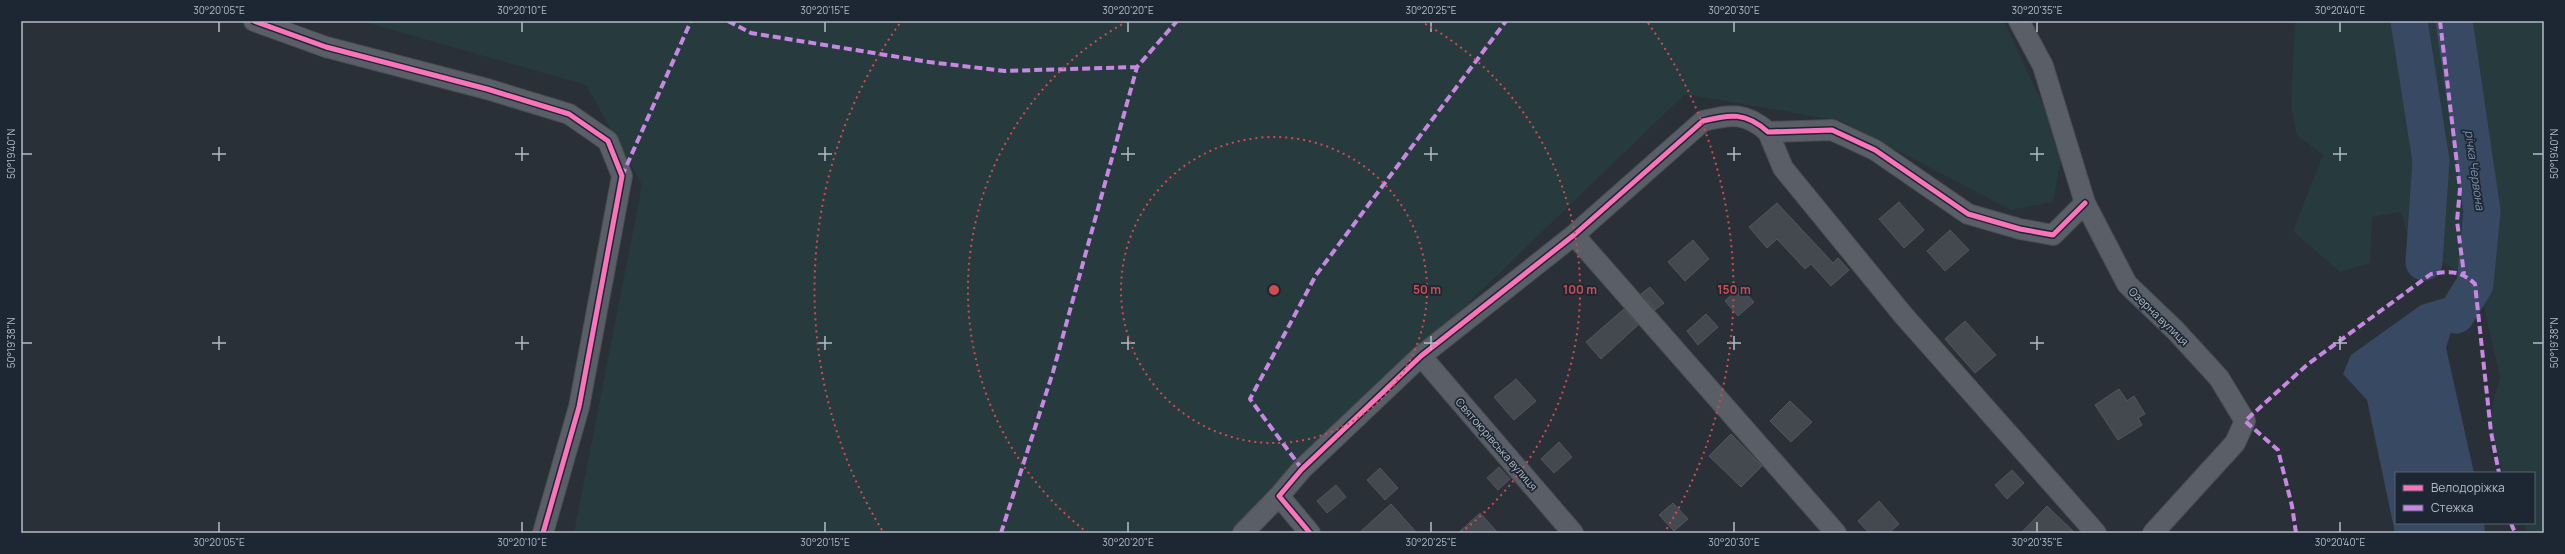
<svg xmlns="http://www.w3.org/2000/svg" width="2565" height="554" font-family="Manrope,sans-serif">
<style>
.green{fill:#273a3e}
.water{fill:#384963}
.lines{fill:none;stroke-linecap:round;stroke-linejoin:round}
.river{stroke:#384963;stroke-width:37}
.building{fill:#444950;stroke:#52575f}
.minor-casing{stroke:#484c53;stroke-width:22}
.minor{stroke:#5a5e66;stroke-width:20}
.quiet{stroke:#c787e3;stroke-width:4;stroke-dasharray:8 4;stroke-linecap:butt}
.cycleway-casing{stroke:#1d2633;stroke-width:8}
.cycleway{stroke:#fb73b8;stroke-width:5}
.ticks{fill:none;stroke:#b4bcc9;stroke-width:1.5}
.ring{fill:none;stroke:#ce4d50;stroke-width:2;stroke-dasharray:2 4}
.labels{text-anchor:middle;dominant-baseline:central;stroke-width:3.5;stroke-linejoin:round;paint-order:stroke}
.street-label{font-size:11px;fill:#b4bcc9;stroke:#1d2633}
.water-label{font-size:12px;font-style:italic;fill:#7c92b1;stroke:#1d2633}
.centre{fill:#ce4d50;stroke:#1d2633;stroke-width:2}
.ring-label{font-size:12px;text-anchor:middle;font-weight:bold;fill:#ce4d50;stroke:#1d2633;stroke-width:3.5;stroke-linejoin:round;paint-order:stroke}
.neatline{fill:none;stroke:#b4bcc9;stroke-width:1.5}
.ticks-label{font-size:10px;text-anchor:middle;fill:#b4bcc9}
</style>
<rect width="100%" height="100%" fill="#2a3038"/>
<!-- green -->
<path class="green" d="M361,21H2004L2063,148L2053,202L2011,210L1841,121L1685,94L1230,533H574L642,185L586,85Z
M2295,21H2544V533H2529L2523,523H2534V473H2503L2488,422L2500,377L2478,282L2410,244L2401,212L2372,217L2370,263L2340,272L2293,231L2323,155L2297,135L2291,107Z"/>
<!-- water -->
<path class="water" d="M2448,297L2456,315L2446,348L2474,473H2396V523H2484L2485,533H2395L2367,400L2343,374L2351,355L2421,305Z"/>
<g class="lines">
<!-- river -->
<path class="river" d="M2409,21L2431,161L2424,262
M2454,21L2482,211L2475,284L2456,315"/>
</g>
<!-- building -->
<path class="building" d="M1899,202L1924,230L1904,248L1879,219Z
M1777,203L1833,263L1838,258L1849,270L1831,286L1811,264L1805,269L1777,239L1767,248L1749,227Z
M1950,230L1969,250L1945,271L1927,251Z
M1693,240L1709,259L1685,281L1668,262Z
M1650,287L1664,303L1655,310L1641,294Z
M1740,287L1754,302L1738,316L1725,301Z
M1624,309L1638,325L1601,359L1586,342Z
M1706,314L1718,327L1698,345L1687,331Z
M1965,321L1996,355L1975,373L1945,339Z
M1516,379L1536,401L1514,420L1494,397Z
M2119,389L2127,401L2134,396L2145,414L2138,418L2142,425L2118,440L2095,405Z
M1790,401L1812,422L1791,442L1770,421Z
M1731,434L1762,466L1741,487L1709,456Z
M1559,442L1572,457L1554,473L1541,459Z
M1499,467L1510,479L1498,490L1487,478Z
M1380,468L1398,488L1385,500L1367,480Z
M2012,470L2024,483L2007,499L1995,485Z
M1336,485L1346,497L1327,513L1317,501Z
M1879,501L1899,524L1889,533H1869L1858,521Z
M1673,503L1688,519L1674,531L1659,515Z
M1391,504L1417,533H1359Z
M2047,506L2075,533H2021Z
M1480,513L1498,533H1458Z"/>
<g class="lines">
<defs>
<path id="minor" d="M254,21L326,47L487,89L569,114L608,141L622,176L579,407L543,533
M2019,21L2043,66L2085,203L2127,284L2176,331L2219,378L2245,421L2235,443L2153,533
M1768,132L1783,168L1904,316L2096,533
M1574,235L1836,533
M1421,356L1573,533
M1243,533L1279,496
M1310,533L1279,496L1302,469L1421,356L1574,235L1703,121C1730,114 1746,112 1768,132L1832,130L1875,150L1968,214L2020,229L2053,235L2085,203"/>
</defs>
<!-- minor casing -->
<use href="#minor" class="minor-casing"/>
<!-- minor -->
<use href="#minor" class="minor"/>
<!-- quiet -->
<path class="quiet" d="M728,21L751,33L929,62L1005,71L1137,67
M2440,21L2460,189L2457,221L2464,274
M622,176L691,21
M1302,469L1250,399L1316,275L1506,21
M2511,523L2515,533
M1001,533L1053,372L1137,67L1177,21
M2296,533L2292,506L2278,450L2245,421L2308,364L2431,274C2451,271 2460,270 2475,284L2491,432L2499,473"/>
<defs>
<path id="cycleway" d="M254,21L326,47L487,89L569,114L608,141L622,176L579,407L543,533
M1310,533L1279,496L1302,469L1421,356L1574,235L1703,121C1730,114 1746,112 1768,132L1832,130L1875,150L1968,214L2020,229L2053,235L2085,203"/>
</defs>
<!-- cycleway casing -->
<use href="#cycleway" class="cycleway-casing"/>
<!-- cycleway -->
<use href="#cycleway" class="cycleway"/>
</g>
<!-- ticks -->
<path class="ticks" d="M219,22V32M522,22V32M825,22V32M1128,22V32M1431,22V32M1734,22V32M2037,22V32M2340,22V32M219,147V161M522,147V161M825,147V161M1128,147V161M1431,147V161M1734,147V161M2037,147V161M2340,147V161M22,154H32M212,154H226M515,154H529M818,154H832M1121,154H1135M1424,154H1438M1727,154H1741M2030,154H2044M2333,154H2347M2533,154H2543M219,336V350M522,336V350M825,336V350M1128,336V350M1431,336V350M1734,336V350M2037,336V350M2340,336V350M22,343H32M212,343H226M515,343H529M818,343H832M1121,343H1135M1424,343H1438M1727,343H1741M2030,343H2044M2333,343H2347M2533,343H2543M219,522V532M522,522V532M825,522V532M1128,522V532M1431,522V532M1734,522V532M2037,522V532M2340,522V532"/>
<!-- distance rings -->
<g class="ring">
<circle cx="1274" cy="290" r="153"/>
<path d="M1088 533A306 306 0 0 1 1128 21M1420 21A306 306 0 0 1 1460 533"/>
<path d="M882 530A460 460 0 0 1 900 23M1648 23A460 460 0 0 1 1666 530"/>
</g>
<g class="labels">
<!-- street labels -->
<g class="street-label">
<text transform="translate(2159 316) rotate(44)">Озерна вулиця</text>
<text transform="translate(1497 444) rotate(49)">Святоюрівська вулиця</text>
</g>
<!-- water labels -->
<g class="water-label">
<text transform="translate(2475 170) rotate(82)">річка Червона</text>
</g>
</g>
<circle cx="1274" cy="290" r="6" class="centre"/>
<g class="ring-label">
<text x="1427" y="294">50 m</text>
<text x="1580" y="294">100 m</text>
<text x="1734" y="294">150 m</text>
</g>
<!-- border -->
<rect width="2565" height="554" fill="none" stroke="#1d2633" stroke-width="44"/>
<!-- legend -->
<rect x="2395" y="472" width="140" height="52" fill="#1d2633" stroke="#59626f"/>
<rect x="2403" y="485" width="20" height="6" fill="#fb73b8" stroke="#59626f"/>
<text x="2431" y="492" font-size="12" fill="#b4bcc9">Велодоріжка</text>
<rect x="2403" y="505" width="20" height="6" fill="#c787e3" stroke="#59626f"/>
<text x="2431" y="512" font-size="12" fill="#b4bcc9">Стежка</text>
<rect x="22" y="22" width="2521" height="510" class="neatline"/>
<g class="ticks-label">
<text x="219" y="14">30°20'05"E</text>
<text x="522" y="14">30°20'10"E</text>
<text x="825" y="14">30°20'15"E</text>
<text x="1128" y="14">30°20'20"E</text>
<text x="1431" y="14">30°20'25"E</text>
<text x="1734" y="14">30°20'30"E</text>
<text x="2037" y="14">30°20'35"E</text>
<text x="2340" y="14">30°20'40"E</text>
<text transform="translate(11 154) rotate(-90)" y="4">50°19'40"N</text>
<text transform="translate(2554 154) rotate(-90)" y="4">50°19'40"N</text>
<text transform="translate(11 343) rotate(-90)" y="4">50°19'38"N</text>
<text transform="translate(2554 343) rotate(-90)" y="4">50°19'38"N</text>
<text x="219" y="546">30°20'05"E</text>
<text x="522" y="546">30°20'10"E</text>
<text x="825" y="546">30°20'15"E</text>
<text x="1128" y="546">30°20'20"E</text>
<text x="1431" y="546">30°20'25"E</text>
<text x="1734" y="546">30°20'30"E</text>
<text x="2037" y="546">30°20'35"E</text>
<text x="2340" y="546">30°20'40"E</text>
</g>
</svg>
